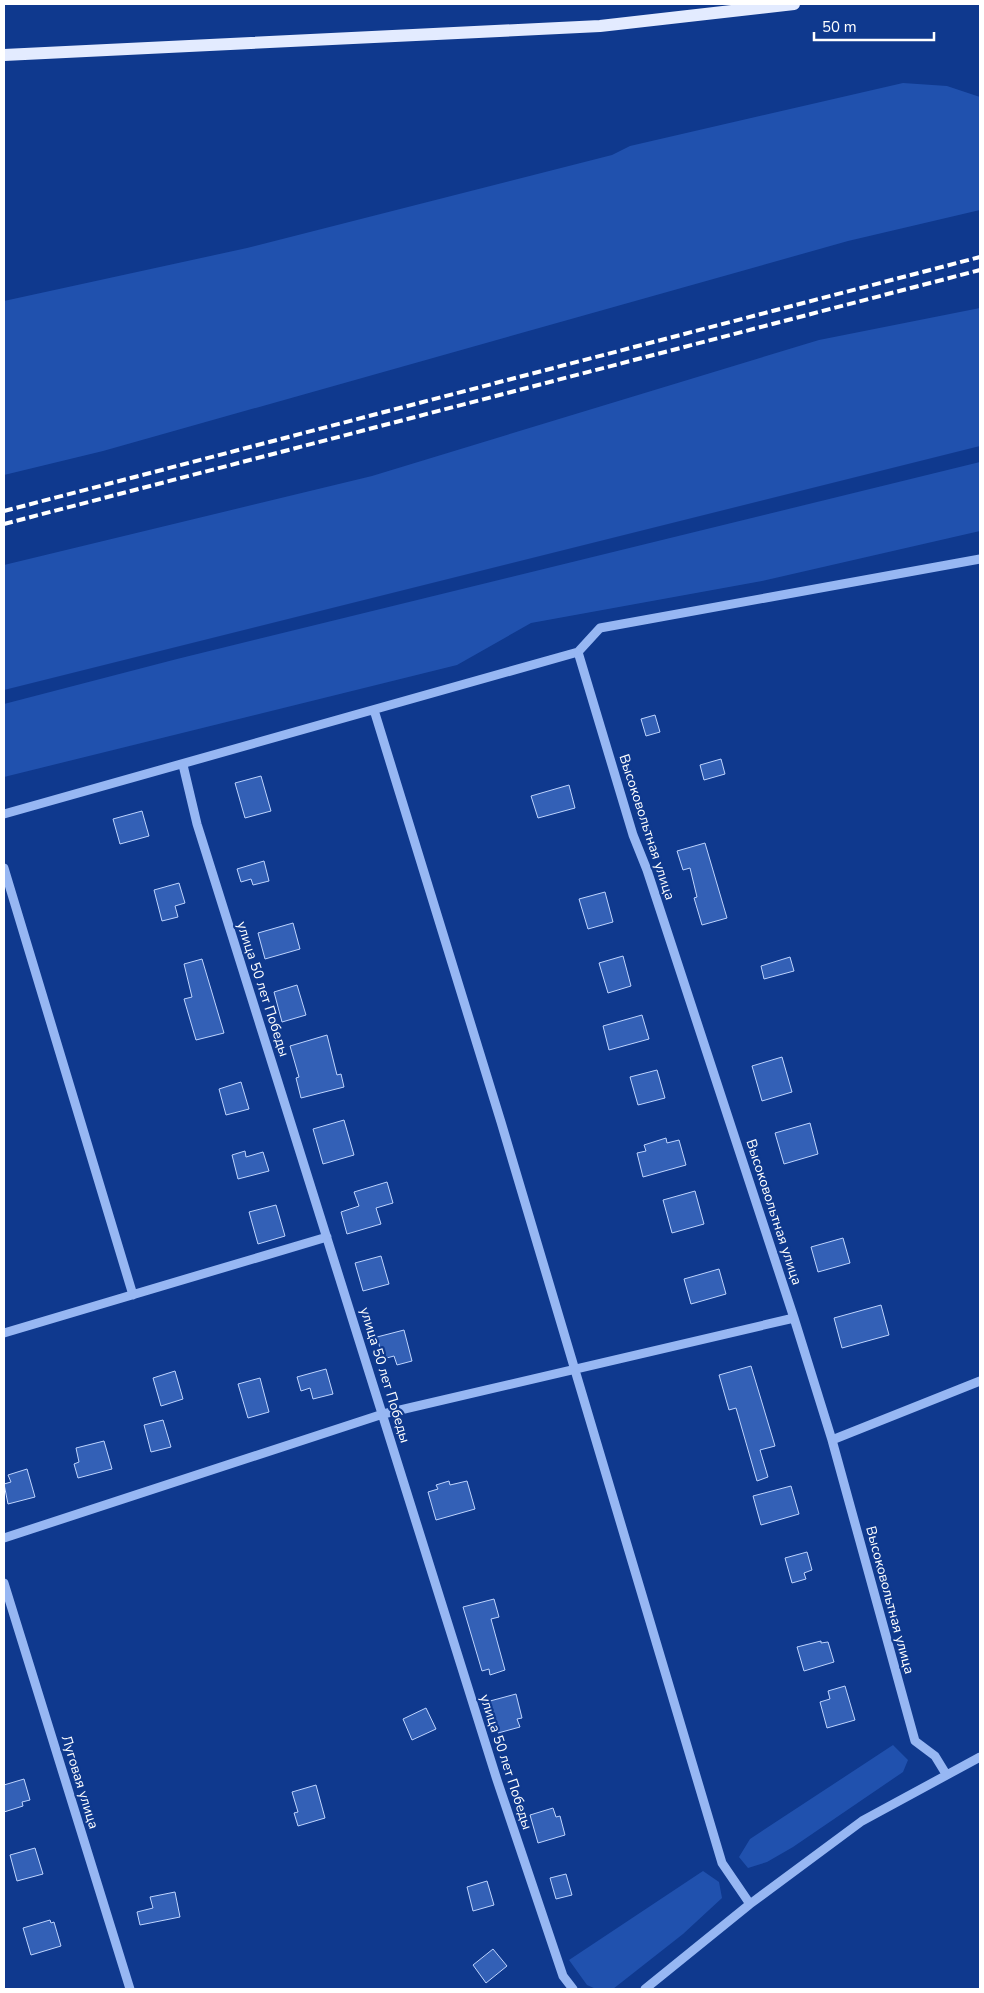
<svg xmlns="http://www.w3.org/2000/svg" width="984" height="1993" font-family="'Nunito Sans',sans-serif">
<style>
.green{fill:#2051ae}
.building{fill:#3360b6;stroke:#bed4fe}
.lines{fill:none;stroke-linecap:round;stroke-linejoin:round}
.minor{stroke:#97b7f3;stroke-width:9}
.major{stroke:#e3ebff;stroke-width:12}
.rail{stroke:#fff;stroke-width:4;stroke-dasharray:9 4;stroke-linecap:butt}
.labels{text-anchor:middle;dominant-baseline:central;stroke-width:4.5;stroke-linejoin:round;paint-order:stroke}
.street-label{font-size:14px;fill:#fff;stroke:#0f398e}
</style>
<rect width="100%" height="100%" fill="#0f398e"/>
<!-- green -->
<path class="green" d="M903,83L947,86L980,97V210L848,241L103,451L4,475V301L247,248L612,155L630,146Z
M980,308V446L4,690V565L372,476L819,340Z
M980,462V531L762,581L531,623L457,665L4,777V704L177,659Z
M893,1745L908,1760L903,1772L793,1847L767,1862L748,1868L739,1857L750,1839Z
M703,1871L719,1882L722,1898L683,1934L613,1989H596L587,1985L569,1960Z"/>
<!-- building -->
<path class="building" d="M655,715L660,732L646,736L641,719Z
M721,759L725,774L704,780L700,765Z
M261,776L271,811L245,818L235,783Z
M569,785L575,808L538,818L531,796Z
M142,811L149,836L120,844L113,819Z
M705,843L727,918L702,925L694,898L697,897L690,868L683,870L677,851Z
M264,861L269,881L253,885L251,879L241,882L237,869Z
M179,883L185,903L175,906L178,917L162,921L154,890Z
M605,892L613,922L588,929L579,899Z
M293,923L300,949L265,959L258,933Z
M623,956L631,986L608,993L599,963Z
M790,957L794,971L764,979L761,966Z
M202,959L224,1033L196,1040L184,999L192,997L184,964Z
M297,985L306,1015L282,1022L274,992Z
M642,1015L649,1039L609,1050L603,1026Z
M327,1035L337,1075L341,1074L344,1087L301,1098L296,1078L299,1077L290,1046Z
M782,1057L792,1092L762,1101L752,1066Z
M657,1070L665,1098L638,1105L630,1077Z
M241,1082L249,1109L226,1115L219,1089Z
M344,1120L354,1155L323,1164L313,1129Z
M810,1123L818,1154L784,1164L775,1133Z
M666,1138L667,1143L679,1140L686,1165L643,1177L637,1153L646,1151L644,1145Z
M245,1151L246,1157L263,1152L269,1171L238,1179L232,1155Z
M387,1182L393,1203L376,1208L381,1224L347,1234L341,1212L359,1206L354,1192Z
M695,1191L704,1224L672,1233L663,1200Z
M276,1205L285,1236L258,1244L249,1212Z
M843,1238L850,1263L818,1272L811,1247Z
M381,1256L389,1284L363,1291L355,1263Z
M719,1269L726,1294L691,1304L684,1279Z
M881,1305L889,1335L842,1348L834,1318Z
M404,1330L412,1361L397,1365L394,1356L383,1359L377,1337Z
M751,1366L775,1446L760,1450L768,1477L757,1481L736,1408L729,1410L719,1375Z
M326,1369L333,1394L313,1399L310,1388L301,1391L297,1377Z
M175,1371L183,1399L161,1406L153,1378Z
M260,1378L269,1412L248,1418L238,1384Z
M163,1420L171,1447L151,1452L144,1425Z
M104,1441L112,1469L78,1478L74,1464L79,1462L76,1448Z
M27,1469L35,1497L8,1504L4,1484L11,1482L8,1475Z
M449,1481L450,1485L467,1481L475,1509L436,1520L428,1492L438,1489L436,1485Z
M791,1486L799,1514L761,1525L753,1496Z
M807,1552L812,1570L804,1573L806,1579L792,1583L785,1558Z
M494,1599L499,1617L491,1619L505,1670L490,1675L489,1669L482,1671L463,1607Z
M821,1641V1643L828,1642L834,1662L804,1671L797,1647Z
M845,1686L855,1720L827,1728L820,1702L830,1699L828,1691Z
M516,1694L522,1718L517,1719L520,1727L498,1733L490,1701Z
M426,1708L436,1729L412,1740L403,1719Z
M24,1779L30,1800L22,1802L23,1806L4,1812V1785Z
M316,1785L325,1818L298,1826L294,1813L298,1812L292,1792Z
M553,1808L556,1817L560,1816L565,1835L538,1843L530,1815Z
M35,1848L43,1874L17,1881L10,1855Z
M566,1874L572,1895L556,1899L550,1878Z
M487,1881L494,1905L473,1911L467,1887Z
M175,1892L180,1917L140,1925L137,1912L153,1908L150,1897Z
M50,1920L51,1923L54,1922L61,1946L31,1955L23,1928Z
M493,1949L507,1966L486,1983L473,1965Z"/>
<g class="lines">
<!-- minor -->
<path class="minor" d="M578,652L633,835L647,870L794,1318L832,1440L915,1741L935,1756L946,1774
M374,710L501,1122L722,1863L750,1904
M183,765L197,824L497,1780L563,1976L573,1989
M4,814L578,652L600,628L980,559
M4,868L133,1295
M4,1333L327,1237
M832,1440L980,1381
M4,1538L383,1414L794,1318
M4,1583L130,1989
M645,1989L750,1904L862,1821L980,1757"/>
<!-- major -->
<path class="major" d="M4,55L600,26L794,4"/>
<!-- rail -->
<path class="rail" d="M4,511L980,257
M4,524L980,270"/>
</g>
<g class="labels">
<!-- street labels -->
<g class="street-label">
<text transform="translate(647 827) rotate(72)">Высоковольтная улица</text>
<text transform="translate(263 989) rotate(72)">улица 50 лет Победы</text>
<text transform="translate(774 1212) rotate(72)">Высоковольтная улица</text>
<text transform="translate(385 1375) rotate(73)">улица 50 лет Победы</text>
<text transform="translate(890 1600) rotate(75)">Высоковольтная улица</text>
<text transform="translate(506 1762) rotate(72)">улица 50 лет Победы</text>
<text transform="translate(80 1782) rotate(73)">Луговая улица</text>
</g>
</g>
<!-- border -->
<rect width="984" height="1993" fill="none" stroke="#ffffff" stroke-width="10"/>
<!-- scale -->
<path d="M814 32v8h120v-8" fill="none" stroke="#ffffff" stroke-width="2.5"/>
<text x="822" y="32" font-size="15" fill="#ffffff" stroke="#0f398e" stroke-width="4" paint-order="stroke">50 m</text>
</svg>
